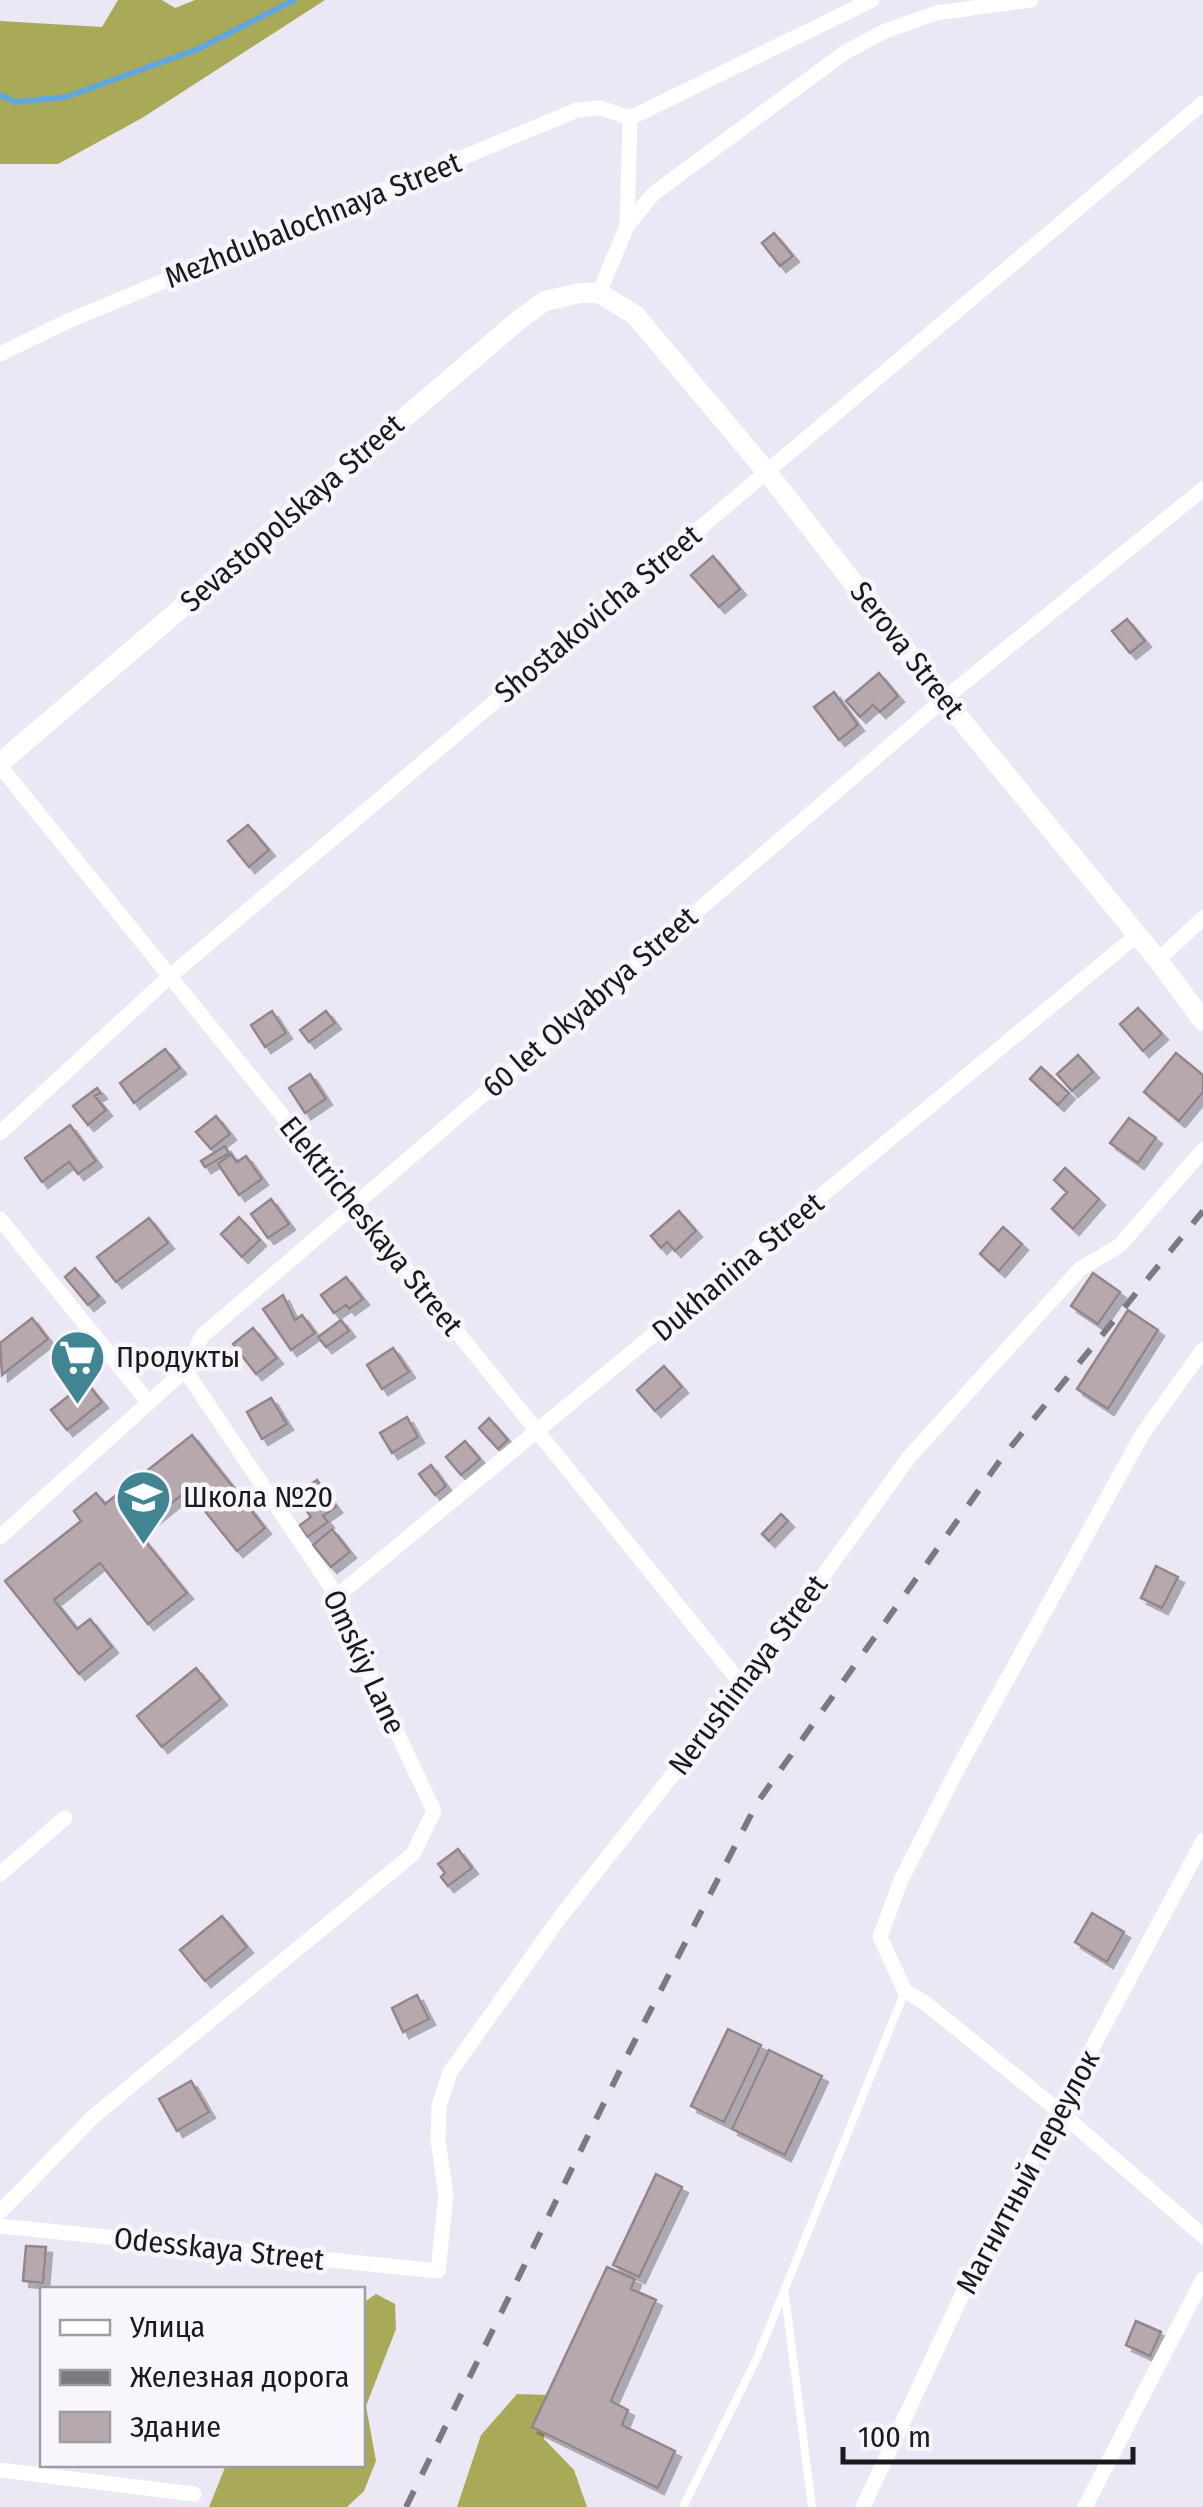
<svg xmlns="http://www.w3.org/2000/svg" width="1203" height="2507" font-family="'Fira Sans Condensed',sans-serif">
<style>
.forest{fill:#a8aa58}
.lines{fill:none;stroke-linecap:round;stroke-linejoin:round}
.stream{stroke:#62a6dd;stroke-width:6}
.building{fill:#b6a8ad;stroke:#93868b;stroke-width:2.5;filter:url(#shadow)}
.service{stroke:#fff;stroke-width:8}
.minor{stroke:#fff;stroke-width:15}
.tertiary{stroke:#fff;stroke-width:20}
.rail{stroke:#7c7981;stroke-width:6;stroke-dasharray:18 18;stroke-linecap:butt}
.labels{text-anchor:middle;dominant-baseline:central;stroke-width:9;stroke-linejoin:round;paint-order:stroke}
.street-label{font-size:30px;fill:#1a191d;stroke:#f8f5fd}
.poi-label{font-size:30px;fill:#1a191d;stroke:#f8f5fd;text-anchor:start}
</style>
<defs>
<filter id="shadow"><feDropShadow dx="6" dy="6" stdDeviation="0" flood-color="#0004"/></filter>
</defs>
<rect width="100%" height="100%" fill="#ebe7f4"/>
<!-- forest -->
<path class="forest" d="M118,0H162L175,8L195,0H325L142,118L58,164H0V21L102,27Z
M376,2294L395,2304L396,2329L366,2406L376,2461L364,2491L347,2507H209L226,2465L362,2464L363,2303Z
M517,2394L547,2395L544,2439L574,2470L587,2507H457L481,2435Z"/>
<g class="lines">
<!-- stream -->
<path class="stream" d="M0,95L15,102L66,97L198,49L294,0"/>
</g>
<!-- building -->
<path class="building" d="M774,233L793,256L780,266L762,243Z
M713,556L740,589L719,607L691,575Z
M1127,619L1145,641L1130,653L1112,631Z
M879,673L898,696L880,712L873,705L860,717L846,701Z
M834,692L858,725L839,740L814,707Z
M248,825L269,850L249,867L228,841Z
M1138,1008L1162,1034L1143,1051L1120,1024Z
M272,1011L286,1033L265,1047L251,1025Z
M326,1011L335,1023L309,1042L300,1030Z
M165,1049L180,1068L134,1103L120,1083Z
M1176,1053L1203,1075V1092L1179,1121L1144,1092Z
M1078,1055L1093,1072L1072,1091L1057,1074Z
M1041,1067L1069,1093L1058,1105L1030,1079Z
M310,1074L326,1099L305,1113L289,1088Z
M97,1088L101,1093L95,1096L106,1110L88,1125L73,1106Z
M216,1116L230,1134L211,1149L196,1132Z
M1129,1118L1156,1138L1138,1163L1110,1143Z
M70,1125L96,1161L78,1174L69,1162L42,1182L25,1158Z
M225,1146L229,1153L205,1167L201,1161Z
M231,1154L237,1162L246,1156L262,1179L239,1195L218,1164Z
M1065,1168L1099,1199L1073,1229L1052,1209L1067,1192L1054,1180Z
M271,1199L289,1224L268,1238L251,1214Z
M679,1211L696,1231L675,1251L667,1242L661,1248L651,1236Z
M239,1217L260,1240L242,1257L221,1234Z
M149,1218L168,1243L116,1282L97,1257Z
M1003,1227L1022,1244L999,1271L980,1254Z
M75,1268L99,1296L88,1305L65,1277Z
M1093,1273L1120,1292L1098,1324L1071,1306Z
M346,1277L363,1299L349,1309L346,1305L334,1313L321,1295Z
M283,1295L295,1320L302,1315L315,1333L291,1350L263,1309Z
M1128,1310L1158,1330L1108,1409L1077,1389Z
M32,1318L48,1339L2,1375L0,1343Z
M341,1320L349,1331L326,1347L318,1337Z
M253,1328L277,1358L256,1374L233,1344Z
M393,1348L409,1372L382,1389L367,1365Z
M664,1366L682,1387L655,1411L637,1390Z
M86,1382L102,1402L67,1430L51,1410Z
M271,1398L287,1424L262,1439L247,1412Z
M407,1417L418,1437L392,1453L380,1433Z
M489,1418L508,1440L498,1449L479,1428Z
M192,1435L265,1528L237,1551L188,1490L137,1531L187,1593L148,1624L100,1563L54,1600L77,1629L90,1619L112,1647L79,1674L5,1581L81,1521L74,1511L96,1493L105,1504Z
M465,1441L480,1459L461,1475L446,1457Z
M431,1465L446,1486L435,1495L419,1474Z
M317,1480L336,1507L323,1516L328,1522L307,1537L299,1526L311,1517L295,1495Z
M781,1514L788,1521L769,1541L762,1534Z
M332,1529L350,1552L331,1567L313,1545Z
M1156,1566L1178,1577L1162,1608L1141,1598Z
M196,1668L221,1699L162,1747L137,1716Z
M458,1849L472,1868L448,1886L441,1877L445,1873L438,1864Z
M1092,1913L1124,1932L1107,1962L1075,1942Z
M222,1916L247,1947L205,1981L180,1950Z
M417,1995L429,2019L403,2032L392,2008Z
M728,2029L761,2045L724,2122L691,2106Z
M769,2050L822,2076L785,2155L732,2129Z
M191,2081L209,2112L177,2131L159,2099Z
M656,2174L682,2187L639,2277L613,2265Z
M26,2246L46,2247L43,2283L23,2281Z
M607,2267L635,2279L631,2289L656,2300L611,2401L628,2410L622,2425L675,2451L658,2488L532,2427Z
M1136,2321L1161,2332L1150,2356L1126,2345Z"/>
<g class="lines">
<!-- service -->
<path class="service" d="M785,2295L812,2507
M683,2507L757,2358L905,1991"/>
<!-- minor -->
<path class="minor" d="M630,118L872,0
M627,226L630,118
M599,293L627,226L653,194L844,53L883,32L936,13L1031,0
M0,354L68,321L577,110L601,108L630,118
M0,766L743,1686
M1158,960L1203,918
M0,1133L169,977L1203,103
M0,1219L149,1403
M1203,1350L1143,1433L956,1772L901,1880L880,1937L905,1991L924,2002L1060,2112L1203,2236
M0,1537L185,1370L202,1336L944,699L1203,489
M337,1596L1137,935
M0,1874L65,1818
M0,2212L94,2116L413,1854L434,1811L366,1667L337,1596L185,1370
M0,2226L438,2271L446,2195L438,2140L439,2106L450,2072L561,1916L743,1686L910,1456L1080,1269L1119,1246L1203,1150
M0,2470L194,2494
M863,2507L977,2263L1203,1841
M1085,2507L1203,2279"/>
<!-- tertiary -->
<path class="tertiary" d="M0,763L520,319L545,301L580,293H599L635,315L767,472L944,699L1158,960L1203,1021"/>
<!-- rail -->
<path class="rail" d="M406,2507L627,2056L757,1803L1001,1459L1203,1211"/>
</g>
<!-- icons -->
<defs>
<symbol id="supermarket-pin" viewBox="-11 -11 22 30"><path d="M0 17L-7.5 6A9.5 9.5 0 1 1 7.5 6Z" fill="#418593" stroke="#f8f5fd"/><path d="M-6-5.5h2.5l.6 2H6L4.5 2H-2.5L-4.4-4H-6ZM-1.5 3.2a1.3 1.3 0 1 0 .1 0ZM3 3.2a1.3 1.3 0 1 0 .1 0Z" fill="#fff"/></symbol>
<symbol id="school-pin" viewBox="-11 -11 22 30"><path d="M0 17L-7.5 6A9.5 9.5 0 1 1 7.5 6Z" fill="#418593" stroke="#f8f5fd"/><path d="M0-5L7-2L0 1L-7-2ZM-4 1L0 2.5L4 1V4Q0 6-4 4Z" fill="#fff"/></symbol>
</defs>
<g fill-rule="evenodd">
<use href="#supermarket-pin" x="46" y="1326" width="63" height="86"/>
<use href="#school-pin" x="112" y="1466" width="63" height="86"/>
</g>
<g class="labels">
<!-- street labels -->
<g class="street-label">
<text transform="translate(313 220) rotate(-22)">Mezhdubalochnaya Street</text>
<text transform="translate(292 513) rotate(-41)">Sevastopolskaya Street</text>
<text transform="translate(598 614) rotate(-40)">Shostakovicha Street</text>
<text transform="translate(907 650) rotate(52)">Serova Street</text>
<text transform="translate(590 1002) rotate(-41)">60 let Okyabrya Street</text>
<text transform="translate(371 1226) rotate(51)">Elektricheskaya Street</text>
<text transform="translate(738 1267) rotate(-40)">Dukhanina Street</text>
<text transform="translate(364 1662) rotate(65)">Omskiy Lane</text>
<text transform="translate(748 1675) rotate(-53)">Nerushimaya Street</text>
<text transform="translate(1028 2172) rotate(-62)">Магнитный переулок</text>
<text transform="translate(219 2249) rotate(6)">Odesskaya Street</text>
</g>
<!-- poi labels -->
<g class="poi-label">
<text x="116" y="1357">Продукты</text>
<text x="183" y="1497">Школа №20</text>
</g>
</g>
<!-- legend -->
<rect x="40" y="2287" width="325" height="180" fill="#f8f5fd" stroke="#9f9da3" stroke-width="2.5"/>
<rect x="60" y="2320" width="50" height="15" fill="#ffffff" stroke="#9f9da3" stroke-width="2.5"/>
<text x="130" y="2337" font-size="30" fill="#1a191d">Улица</text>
<rect x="60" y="2370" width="50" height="15" fill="#7c7981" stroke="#9f9da3" stroke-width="2.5"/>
<text x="130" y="2387" font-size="30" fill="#1a191d">Железная дорога</text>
<rect x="60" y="2412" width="50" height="30" fill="#b6a8ad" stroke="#9f9da3" stroke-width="2.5"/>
<text x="130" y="2437" font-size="30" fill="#1a191d">Здание</text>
<!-- scale -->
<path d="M843 2447v15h290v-15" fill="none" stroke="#1a191d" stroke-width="5"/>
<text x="858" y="2447" font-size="30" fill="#1a191d" stroke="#f8f5fd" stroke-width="8" paint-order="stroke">100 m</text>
</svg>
